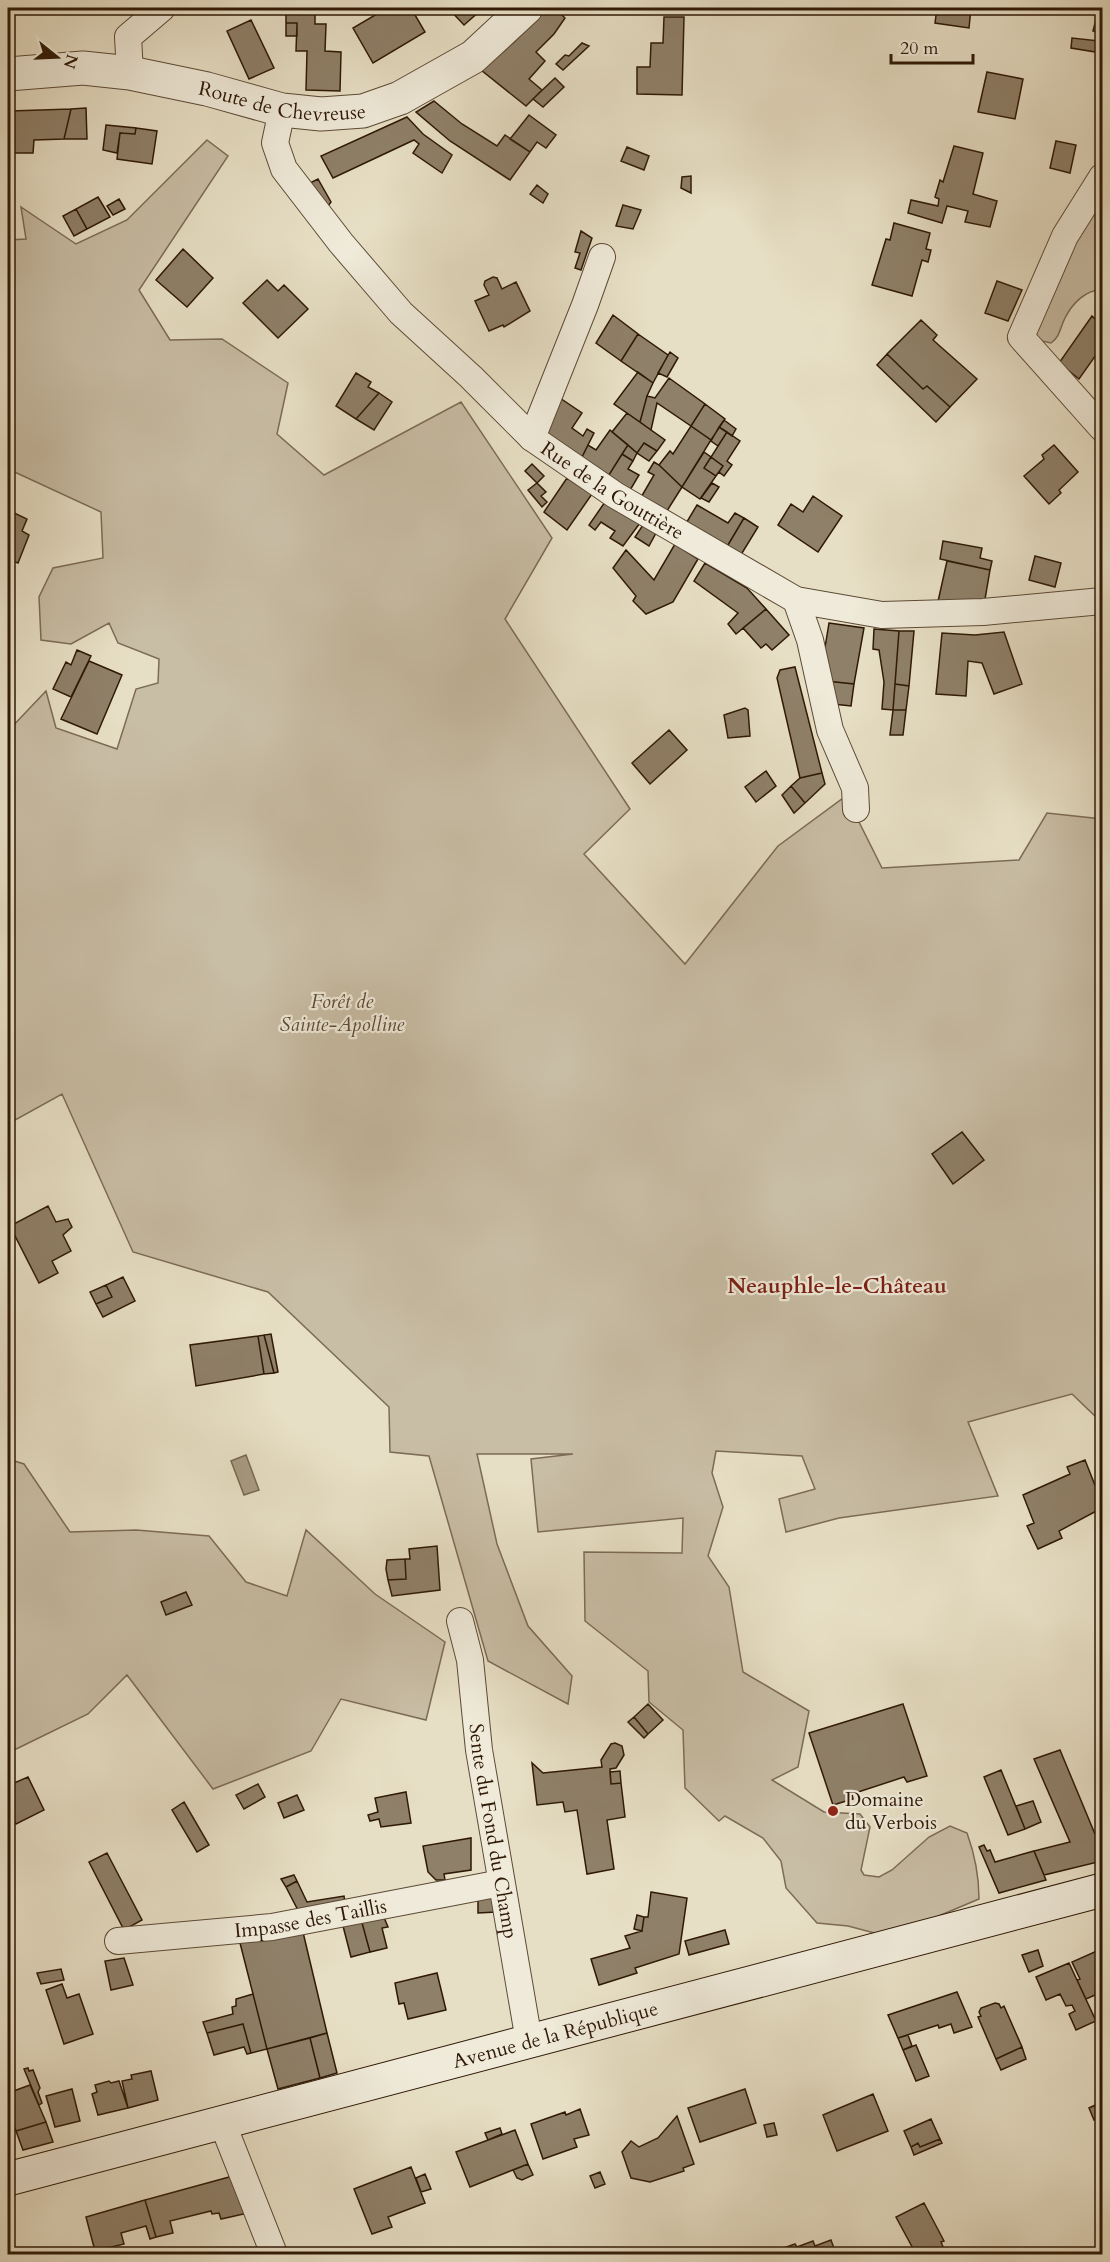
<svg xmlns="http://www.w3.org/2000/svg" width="1110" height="2262" font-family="Cardo,serif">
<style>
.green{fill:#c8bda5;stroke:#7c6b56;stroke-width:1.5}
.water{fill:#a89c84;stroke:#786852;stroke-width:1.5}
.building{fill:#8f8069;stroke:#2f1906;stroke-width:1.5}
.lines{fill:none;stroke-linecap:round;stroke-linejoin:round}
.minor-casing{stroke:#5d4a36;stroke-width:28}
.tertiary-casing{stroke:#5d4a36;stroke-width:35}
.secondary-casing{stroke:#2f1906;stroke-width:35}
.minor{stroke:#efead9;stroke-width:26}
.tertiary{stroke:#efead9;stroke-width:33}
.secondary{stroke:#efead9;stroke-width:33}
.poi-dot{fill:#8f2418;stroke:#efead9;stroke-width:2}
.labels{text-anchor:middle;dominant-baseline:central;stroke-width:4.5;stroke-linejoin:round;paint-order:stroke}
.street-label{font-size:20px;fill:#2f1906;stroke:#efead9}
.park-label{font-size:20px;font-style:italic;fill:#5d4a36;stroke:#efead9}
.poi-label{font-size:20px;fill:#2f1906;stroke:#efead9;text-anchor:start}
.quarter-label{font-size:22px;font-weight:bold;fill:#7a1f14;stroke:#efead9}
</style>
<rect width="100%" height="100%" fill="#e7dfc5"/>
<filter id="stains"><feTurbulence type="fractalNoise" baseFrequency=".00333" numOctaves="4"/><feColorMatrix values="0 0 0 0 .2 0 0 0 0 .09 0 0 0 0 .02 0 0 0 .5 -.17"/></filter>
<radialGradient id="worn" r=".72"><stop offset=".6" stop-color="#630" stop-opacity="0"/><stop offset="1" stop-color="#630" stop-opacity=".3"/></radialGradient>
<!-- green -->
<path class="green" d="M207,140L228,156L139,290L170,340L222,339L288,383L277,434L324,475L461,402L552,538L505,619L630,809L584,854L685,964L778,846L846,796L882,868L1019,860L1047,813L1102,819V1418L1095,1416L1072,1394L968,1422L998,1496L839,1518L786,1532L779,1499L815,1489L802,1456L716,1451L712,1473L723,1507L708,1556L729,1587L743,1672L809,1711L798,1767L772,1780L824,1812L860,1814L870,1827L861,1870L864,1875L879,1877L892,1870L929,1837L950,1826L967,1833C975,1855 979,1876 979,1899L941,1915L906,1934L882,1935L848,1926L817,1923L786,1888L781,1861L763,1838L725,1816L719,1821L685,1788L683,1730L649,1702L648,1671L585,1621L584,1552L682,1553L683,1518L538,1532L531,1459L573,1454H477L497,1544L528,1626L572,1676L568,1704L488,1661L429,1456L390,1452L389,1407L268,1292L133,1252L62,1094L8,1124V731L46,691L56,728L117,749L136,689L158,683L159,659L118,643L109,623L71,644L41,640L39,597L53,568L103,558L101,512L8,469V240L26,239L21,207L76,244L127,220Z
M1102,201V290C1086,289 1072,304 1065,318C1060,328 1060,337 1051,343L1033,339L1067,250Z
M8,1459L24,1464L70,1532L136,1530L209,1536L246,1582L287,1596L306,1530L375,1594L445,1642L426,1720L341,1699L311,1751L213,1789L127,1675L88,1714L8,1753Z"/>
<!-- water -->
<path class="water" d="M246,1455L259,1490L244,1495L231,1461Z"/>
<!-- building -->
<path class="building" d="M286,8H315V24H326L325,51L341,52L340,91L306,90L307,51H296L297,23H286Z
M387,8H411L425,32L373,63L353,28Z
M448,8H477L480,11L464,25Z
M544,8H555L565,18L554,34L536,52L545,61L529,79L542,90L526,106L481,70L515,41Z
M937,8H971L969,28L935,23Z
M1099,8H1102V53L1071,48L1072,38L1099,41L1101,33L1093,31Z
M664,17H684L682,95L637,94V67H650L651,43H663Z
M251,20L274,68L249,79L227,31Z
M286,23H297V36H286Z
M582,43L589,46L563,70L556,64L565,55L569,56Z
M987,72L1023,79L1015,119L978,112Z
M555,78L564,87L543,107L533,99Z
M434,101L462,124L497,146L505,135L530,152L510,180L450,141L416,112Z
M86,108L87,139H64L71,109Z
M71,109L64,139L34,140L33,153H10V111Z
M529,115L556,135L546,148L537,142L530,152L510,139Z
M407,117L423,134L452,155L442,173L413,153L419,144L414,140L333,178L321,156Z
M106,125L136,128L135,134L120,133L117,153L103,150Z
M136,128L157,131L152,164L117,159L120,133L135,134Z
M1056,141L1076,145L1070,173L1050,168Z
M954,146L983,153L973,194L997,201L990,227L965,222L968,211L947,206L942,223L908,213L911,200L938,206L939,199L935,197L940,180L943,182Z
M627,147L649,156L644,170L621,161Z
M691,176V193L681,188L682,177Z
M318,179L331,202L322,215L304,186Z
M537,185L548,194L543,203L530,194Z
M98,197L110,217L87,229L76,209Z
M119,199L125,209L113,215L107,206Z
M623,205L641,210L633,229L616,226Z
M76,209L87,229L74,236L63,216Z
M894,223L930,233L926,249L931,250L928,262L922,260L912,296L872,285L886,239L890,240Z
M581,231L592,238L581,270L575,268L580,253L575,252Z
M183,249L213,278L187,307L156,280Z
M493,277L497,278L502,289L516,282L530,311L504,327L503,325L489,331L475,301L489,295L484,285L485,281Z
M267,280L278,291L284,285L308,309L278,338L243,303Z
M997,281L1022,290L1008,321L985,313Z
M1102,311V355L1098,352L1079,379L1059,363L1092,316L1097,321Z
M613,315L638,334L621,361L596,343Z
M921,320L937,335L933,340L977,379L950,407L927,386L923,389L887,354Z
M638,334L668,355L653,383L621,361Z
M670,352L678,358L667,377L658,373Z
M887,354L923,389L927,386L950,407L936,422L877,365Z
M638,372L653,383L647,396L640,422L614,404Z
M356,373L371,382L368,387L379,393L356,419L336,406Z
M669,378L705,404L691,426L657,403L651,430L640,422L647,396L655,398Z
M379,393L392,402L374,430L356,419Z
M554,394L582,413L572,428L583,436L587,429L594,433L580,461L558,447L542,429Z
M705,404L725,419L711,440L691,426Z
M627,413L665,440L657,451L644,443L637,453L612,432Z
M724,420L736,429L732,436L719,427Z
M691,426L711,440L682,487L659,465L670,451L673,454Z
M719,427L727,432L718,446L711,441Z
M610,430L628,445L607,478L580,461L588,445L596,450Z
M727,432L740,441L727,461L732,465L724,476L719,472L723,466L711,457Z
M644,443L657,451L649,461L637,453Z
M628,445L637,453L633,461L622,454Z
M1054,445L1078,472L1059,490L1061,493L1049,504L1024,476L1044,459L1042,455Z
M704,452L711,457L704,468L716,476L700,499L682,487Z
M622,454L633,461L628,469L639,475L629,492L607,478Z
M711,457L723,466L716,476L704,468Z
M654,462L659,465L682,487L665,514L640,499L654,475L648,472Z
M532,464L544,476L537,483L525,471Z
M567,478L592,494L567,530L544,512Z
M537,483L546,492L541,496L547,502L542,507L528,490Z
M712,483L719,487L709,502L701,498Z
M813,496L842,516L818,552L778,525L791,504L803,512Z
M605,502L640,523L623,546L610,538L615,531L601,522L595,530L589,525Z
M697,505L728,523L735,513L744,518L725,550L685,525Z
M8,510L27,519L22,531L29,535L18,563L8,559Z
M744,518L758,527L739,558L725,550Z
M643,525L656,533L649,546L635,537Z
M943,541L982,548L980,558L992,561L990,570L940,559Z
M675,544L698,559L673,602L646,614L633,601L636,596L613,568L626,550L654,580Z
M1035,556L1061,563L1055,587L1029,580Z
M947,561L990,570L984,605L937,606Z
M705,563L747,588L766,609L736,634L728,624L738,613L694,581Z
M766,609L789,635L772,650L766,644L761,648L743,628Z
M829,623L864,628L854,684L826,681L822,666Z
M874,629L899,631L893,710L882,709L884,682L879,650L873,649Z
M899,631H914L909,686L895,684Z
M1004,632L1022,684L994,694L982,663L968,661L966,696L936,694L942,633L975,635Z
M77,650L91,656L71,697L53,689L66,662L71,665Z
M89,661L122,675L97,734L61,719Z
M795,667L822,773L800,778L777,678L780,670Z
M826,681L854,684L851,706L833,704Z
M895,684L909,686L906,710H893Z
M745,708L748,710L750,736L728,738L724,715Z
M893,710H906L903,735H890Z
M669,730L687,750L650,784L632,763Z
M766,771L776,786L756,802L745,787Z
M822,773L825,784L805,803L791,786L800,778Z
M791,786L805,803L794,813L782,795Z
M962,1132L984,1160L953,1184L932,1154Z
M48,1206L56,1222L68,1219L72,1227L63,1235L71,1251L52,1261L58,1273L39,1283L10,1226Z
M123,1277L135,1301L103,1317L96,1304L112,1297L106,1285Z
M106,1285L112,1297L96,1304L90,1292Z
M271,1334L278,1372L274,1373L264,1335Z
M264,1335L274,1373L264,1374L258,1336Z
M258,1336L264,1374L196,1386L190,1345Z
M1085,1460L1102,1503V1508L1059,1531L1062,1538L1038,1549L1027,1526L1034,1523L1023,1495L1070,1474L1067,1467Z
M437,1546L440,1590L392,1596L388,1580L406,1579L405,1559H410L409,1549Z
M405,1559L406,1579L388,1580L386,1569L387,1560Z
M186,1592L192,1605L166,1615L161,1602Z
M648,1704L663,1720L648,1734L634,1717Z
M903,1704L927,1776L907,1782L904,1777L852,1794L853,1799L833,1805L809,1733Z
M634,1717L648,1734L644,1738L628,1722Z
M615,1743L622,1746L624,1755L616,1768L610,1769L611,1784L621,1783L625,1817L607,1820L614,1869L587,1874L577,1810L565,1812L563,1802L537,1805L532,1763L543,1773L602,1767L601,1760L611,1744Z
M1060,1750L1102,1851V1861L1044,1875L1034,1851L1070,1842L1034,1759Z
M1001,1770L1025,1829L1008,1835L984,1777Z
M620,1771L621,1783L611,1784L610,1772Z
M8,1775L12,1784L28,1777L44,1810L16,1824L8,1809Z
M258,1784L265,1797L244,1809L236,1795Z
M406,1792L411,1823L381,1827L379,1819L370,1821L368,1815L378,1812L375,1798Z
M297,1795L304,1810L284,1818L278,1803Z
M1033,1801L1041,1822L1025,1829L1016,1806Z
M184,1802L209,1845L197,1852L172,1810Z
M471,1838V1870L444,1874L445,1880H436L428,1872L423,1846Z
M984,1845L987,1851L990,1850L995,1862L1034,1851L1046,1880L999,1893L979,1847Z
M107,1853L142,1920L124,1930L89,1862Z
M294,1875L297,1881L286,1887L281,1879Z
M297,1881L307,1902L344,1896L346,1910L302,1918L286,1887Z
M651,1892L687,1898L679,1954L635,1968L637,1973L599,1985L591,1959L630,1948L625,1936L642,1931L644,1917H648Z
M493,1896L496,1912L478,1913V1899Z
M383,1915L388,1927L382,1928L387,1948L370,1952L361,1919Z
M637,1915L644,1917L642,1931L634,1929Z
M361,1919L370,1952L351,1957L342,1922Z
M302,1928L327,2033L267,2049L239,1939Z
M725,1930L729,1944L689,1955L685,1941Z
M1038,1950L1043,1966L1029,1972L1022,1955Z
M1099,1950L1102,1960V1992L1086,1999L1077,1980L1080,1979L1072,1962Z
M124,1958L133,1985L111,1990L105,1961Z
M1069,1963L1096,2021L1076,2030L1069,2014L1075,2011L1072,2005L1066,2006L1060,1994L1046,2000L1036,1977Z
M61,1969L64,1980L41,1984L37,1973Z
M437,1973L446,2010L408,2019L404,2003L399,2004L395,1983Z
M62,1984L67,1998L79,1994L93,2034L64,2044L46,1990Z
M957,1992L972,2027L954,2033L951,2024L939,2028L938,2025L898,2038L888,2015Z
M253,1994L267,2049L251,2053L243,2024L207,2033L203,2022L233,2014L232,2007L236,2006V1999Z
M995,2003L999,2004L1001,2008L1004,2006L1022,2047L996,2059L978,2017L981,2016L979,2012L981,2008Z
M243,2024L251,2053L247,2054L244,2047L214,2055L207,2033Z
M327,2033L337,2073L320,2078L310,2038Z
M908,2035L912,2046L903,2050L898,2038Z
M310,2038L320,2078L278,2089L267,2049Z
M916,2045L929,2076L916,2081L903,2050Z
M1022,2047L1026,2059L1001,2070L996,2059Z
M28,2068L29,2071L33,2070L40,2088L38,2092L42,2103L39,2105L24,2069Z
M151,2071L158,2100L128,2108L122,2081L132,2079L131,2075Z
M109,2081L111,2083L119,2081L128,2108L98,2115L92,2094L97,2092L95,2085Z
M30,2085L46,2122L16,2131L11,2117L8,2118V2093Z
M72,2089L80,2121L55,2127L46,2096Z
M745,2089L756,2123L700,2142L688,2108Z
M873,2094L888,2131L837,2151L823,2115Z
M1102,2102V2116L1094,2120L1089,2108Z
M580,2109L589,2135L574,2139L577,2147L543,2159L531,2124L565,2112L566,2115Z
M677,2116L694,2164L683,2168L684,2171L650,2182L631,2178L622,2152L631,2141L639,2147L658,2138Z
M931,2119L940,2139L920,2147L918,2143L911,2147L904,2131Z
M46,2122L53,2142L23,2150L16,2131Z
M774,2123L777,2135L767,2137L764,2125Z
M500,2128L502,2134L488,2140L485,2133Z
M515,2130L528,2164L470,2187L456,2152Z
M940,2139L942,2143L914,2155L911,2147L918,2143L920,2147Z
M528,2164L533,2175L522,2180L517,2178L513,2170Z
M411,2167L425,2203L388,2217L392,2227L372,2234L354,2189Z
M600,2172L605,2184L595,2188L590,2176Z
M425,2174L431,2189L421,2192L416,2178Z
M233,2176L248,2213L221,2219L219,2213L212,2214L211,2211L170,2221L173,2233L156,2237L145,2200Z
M145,2200L156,2237L150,2239L146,2226L121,2233L124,2244L95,2251L86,2217Z
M924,2203L944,2241L941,2242L946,2254H916L896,2217Z
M831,2240L836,2254H776L782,2252L781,2249L795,2244L797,2247L813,2241L815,2246Z"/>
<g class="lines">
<defs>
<g id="minor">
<path d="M130,73L128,37L162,8"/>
<path id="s1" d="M282,110L275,143L284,169L341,243L401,313L471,377L532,438L615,495L796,600L882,615L983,612L1102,601"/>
<path d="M1102,177L1065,236L1021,337L1102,428"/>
<path d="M532,438L585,305L602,257"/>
<path d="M796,600L810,640L830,730L855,788L856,809"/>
<path id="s2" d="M460,1621L470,1660L479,1750L529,2041"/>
<path id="s3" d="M118,1941L272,1927L501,1883"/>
<path d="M222,2122L274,2254"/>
</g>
<g id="tertiary">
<path id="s4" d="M8,74L83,68L130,73L207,89L282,110L321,114L363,111L400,98L473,57L526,8"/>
</g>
<g id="secondary">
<path id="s5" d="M8,2179L1102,1890"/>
</g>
</defs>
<!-- minor casing -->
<use href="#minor" class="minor-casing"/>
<!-- tertiary casing -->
<use href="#tertiary" class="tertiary-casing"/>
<!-- secondary casing -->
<use href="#secondary" class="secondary-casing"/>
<!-- minor -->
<use href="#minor" class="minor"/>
<!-- tertiary -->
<use href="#tertiary" class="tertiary"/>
<!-- secondary -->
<use href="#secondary" class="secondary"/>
</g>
<!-- markers -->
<circle class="poi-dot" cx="833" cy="1811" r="6"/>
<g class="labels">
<!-- street labels -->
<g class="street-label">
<text stroke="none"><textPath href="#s4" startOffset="278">Route de Chevreuse</textPath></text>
<text stroke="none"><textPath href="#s1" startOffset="524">Rue de la Gouttière</textPath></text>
<text stroke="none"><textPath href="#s2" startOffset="213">Sente du Fond du Champ</textPath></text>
<text stroke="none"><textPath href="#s3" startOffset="194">Impasse des Taillis</textPath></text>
<text stroke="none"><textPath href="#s5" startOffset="566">Avenue de la République</textPath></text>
</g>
<!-- park labels -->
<g class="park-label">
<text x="342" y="1001">Forêt de<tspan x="342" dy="23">Sainte-Apolline</tspan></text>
</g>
<!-- poi labels -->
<g class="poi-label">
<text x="845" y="1799">Domaine<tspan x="845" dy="23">du Verbois</tspan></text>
</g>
<!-- quarter labels -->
<g class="quarter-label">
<text x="837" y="1286">Neauphle-le-Château</text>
</g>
</g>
<!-- margin -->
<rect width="1110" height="2262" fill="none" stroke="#e7dfc5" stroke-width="30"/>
<rect x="9" y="9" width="1092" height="2244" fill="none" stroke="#2f1906" stroke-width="3"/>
<rect x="15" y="15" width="1080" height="2232" fill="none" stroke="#2f1906" stroke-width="1.5"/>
<!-- north arrow -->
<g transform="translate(57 57) rotate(108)" stroke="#efead9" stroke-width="4.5" paint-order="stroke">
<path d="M0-4.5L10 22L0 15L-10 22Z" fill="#2f1906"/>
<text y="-9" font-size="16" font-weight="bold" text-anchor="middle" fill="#2f1906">N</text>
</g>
<!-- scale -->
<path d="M891 54v9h82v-9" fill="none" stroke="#2f1906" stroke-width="3"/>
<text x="900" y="54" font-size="18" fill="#2f1906" stroke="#efead9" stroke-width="4.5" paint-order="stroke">20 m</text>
<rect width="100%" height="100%" filter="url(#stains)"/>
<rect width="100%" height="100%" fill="url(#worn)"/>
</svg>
